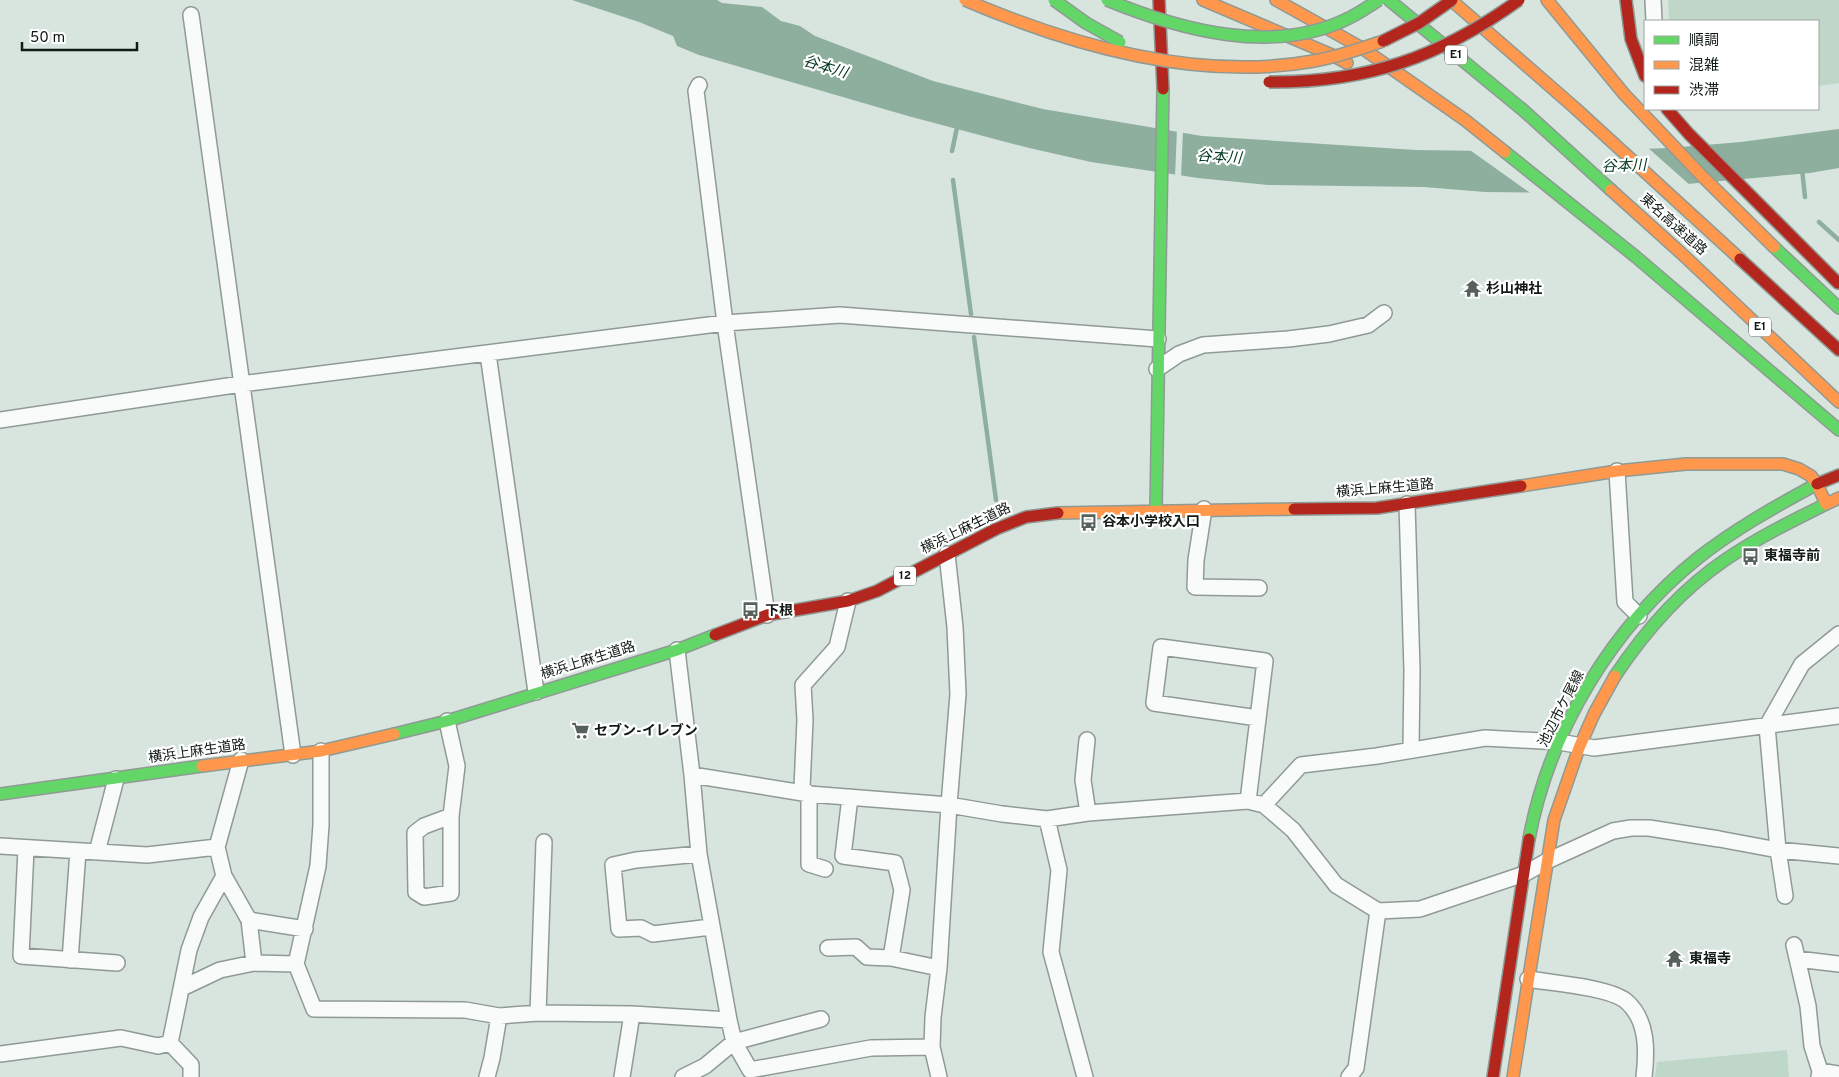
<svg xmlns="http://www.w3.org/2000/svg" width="1839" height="1077" font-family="Overpass,'Noto Sans JP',sans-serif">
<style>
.green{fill:#bed7c9}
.water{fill:#8faf9e}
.pier{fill:#d8e5de}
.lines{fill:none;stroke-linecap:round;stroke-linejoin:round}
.stream{stroke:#8faf9e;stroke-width:4.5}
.street-casing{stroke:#909a95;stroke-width:18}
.fast-casing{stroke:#909a95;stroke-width:14}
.slow-casing{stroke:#909a95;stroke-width:14}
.jam-casing{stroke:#909a95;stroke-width:14}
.street{stroke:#f9fbfa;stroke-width:15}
.fast{stroke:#63d668;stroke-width:11}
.slow{stroke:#ff974d;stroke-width:11}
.jam{stroke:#b3261e;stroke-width:11}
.fast-bridge-casing{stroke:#909a95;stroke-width:14;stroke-linecap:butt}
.slow-bridge-casing{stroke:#909a95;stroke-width:14;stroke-linecap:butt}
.jam-bridge-casing{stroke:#909a95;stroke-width:14;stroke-linecap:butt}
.fast-bridge{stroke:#63d668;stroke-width:11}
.slow-bridge{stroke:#ff974d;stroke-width:11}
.jam-bridge{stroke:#b3261e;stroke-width:11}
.labels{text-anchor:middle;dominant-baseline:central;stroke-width:4.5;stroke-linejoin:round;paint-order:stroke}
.shield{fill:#fff;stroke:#585f5b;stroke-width:1}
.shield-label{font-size:12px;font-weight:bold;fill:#111a15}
.street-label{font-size:14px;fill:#111a15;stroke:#fff}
.poi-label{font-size:14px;font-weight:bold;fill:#111a15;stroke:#fff;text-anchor:start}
.water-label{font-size:15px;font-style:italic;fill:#003620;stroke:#fff}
</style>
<rect width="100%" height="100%" fill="#d8e5de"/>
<!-- green -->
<path class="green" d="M1668,0H1839V83L1818,86V21H1669Z
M1787,1050L1789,1077H1655L1657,1062Z"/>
<!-- water -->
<path class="water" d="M572,0H717L722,3L762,7L781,21L800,26L815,36L933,81L1043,109L1202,136L1416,150L1560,152L1669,148L1741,142L1839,129V168L1810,173L1586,193L1485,192L1424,187L1268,185L1198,178L1091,162L1025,147L908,116L699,55L677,46L673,36L639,22Z"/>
<!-- pier -->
<path class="pier" d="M1177,129L1183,130L1181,178L1175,177Z
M1647,147L1691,186L1586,195H1533L1467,148L1559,150Z"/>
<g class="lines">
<!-- stream -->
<path class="stream" d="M952,151L958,123
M1802,169L1805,197
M953,180L971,314
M1819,222L1839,240
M974,337L996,500"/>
<defs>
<path id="street" d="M1653,0L1654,21
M191,15L293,755
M699,85L696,91L725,323L767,615
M488,354L536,692
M1157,369L1179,354L1203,345L1288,339L1329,334L1368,325L1384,313
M0,420L241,384L725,323L840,315L1158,339
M1617,471L1625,602L1639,616
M1407,504L1412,670L1411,749
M1204,509L1196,560L1195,587L1259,588
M677,650L692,775L699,854L729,1020L734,1042L705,1066L683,1077
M447,721L457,766L451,816V893L424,897L416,892L415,833L424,826L451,816
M1087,740L1083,780L1088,813
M321,751V825L318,866L296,964L314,1009L465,1010L499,1016L538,1013L632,1014L729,1020
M692,775L809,794L949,805L1002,814L1047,819L1088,813L1248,801L1264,805L1293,830L1336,885L1378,911L1420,909L1524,874L1547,861L1613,831L1631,828H1649L1719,839L1778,850L1767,726L1802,664L1839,634
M850,797L843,856L895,863L902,890L891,958
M1248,801L1265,661L1161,647L1154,703L1258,718
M1264,805L1301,765L1377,756L1485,738L1559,742L1594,748L1839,716
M1047,819L1059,870L1051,952L1085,1077
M0,846L147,855L217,847L224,876L201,917L189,950L170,1043
M217,847L241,760
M26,849L21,956L117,963
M97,852L116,779
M699,854L636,860L613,865L619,929L641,928L653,934L711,927
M825,869L809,864V794L802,788L805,720L803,685L837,647L848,601
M224,876L249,920L254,963L296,964
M1785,896L1778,850L1839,856
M249,920L305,929
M1794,945L1808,1006L1812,1046L1820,1071L1819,1077
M828,948L856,947L867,957L891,958L939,968
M1797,959L1839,964
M70,960L78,851
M1528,979C1552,983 1608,987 1626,1001C1648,1020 1647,1051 1644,1077
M182,988L220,970L254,963
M538,1013L544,842
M821,1019L734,1042L750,1070L871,1048L932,1047
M0,1054L121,1038L158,1046L170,1043L191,1065V1077
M1820,1071L1839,1074
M487,1077L492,1058L499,1016
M622,1077L632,1014
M939,1077L932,1047L933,1017L939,968L949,805L958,694L955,627L947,554
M1349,1077L1356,1068L1378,911"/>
<path id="fast" d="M1389,0L1523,110L1611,190
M1505,152L1636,257L1839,430
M1774,247L1839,308
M1156,510L1163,89
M1615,676C1645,631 1681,590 1725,560C1757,538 1792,521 1826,504
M394,734L447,721L677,650L715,635
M0,794L202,766
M1529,839C1549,731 1612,627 1698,558C1735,529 1776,506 1817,484"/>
<path id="slow" d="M1203,0L1332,55L1347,63
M1276,0L1362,48L1465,120L1505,152
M1451,0L1575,108L1740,259
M1547,0L1624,94L1702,176L1774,247
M1611,190L1681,253L1839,402
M1521,486L1617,471L1686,464H1783L1799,469L1811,476L1817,484L1826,504L1839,498
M1058,513L1294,509
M202,766L321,751L394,734
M1513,1077L1554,820L1579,748L1594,714L1615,676"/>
<path id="jam" d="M1159,0L1163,89
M1626,0L1631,39L1645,76
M1667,109L1689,134L1838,283
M1740,259L1839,350
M1817,484L1839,475
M1294,509L1377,508L1521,486
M715,635L767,615L848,601L877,591L996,529L1026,517L1058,513
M1493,1077L1529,839"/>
</defs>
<!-- street casing -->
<use href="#street" class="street-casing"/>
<!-- fast casing -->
<use href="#fast" class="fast-casing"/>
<!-- slow casing -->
<use href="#slow" class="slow-casing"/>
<!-- jam casing -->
<use href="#jam" class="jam-casing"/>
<!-- street -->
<use href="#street" class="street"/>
<!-- fast -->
<use href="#fast" class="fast"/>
<!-- slow -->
<use href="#slow" class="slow"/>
<!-- jam -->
<use href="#jam" class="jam"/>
<defs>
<path id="fast-bridge" d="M1054,0L1086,23L1120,42
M1107,0C1180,30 1274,56 1349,18C1360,13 1369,6 1379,0"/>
<path id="slow-bridge" d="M965,0C1070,45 1198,82 1314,61C1338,57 1360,49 1383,41"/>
<path id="jam-bridge" d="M1383,41L1419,23L1452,0
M1269,82C1367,83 1440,57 1519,0"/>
</defs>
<!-- fast-bridge casing -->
<use href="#fast-bridge" class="fast-bridge-casing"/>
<!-- slow-bridge casing -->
<use href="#slow-bridge" class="slow-bridge-casing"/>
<!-- jam-bridge casing -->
<use href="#jam-bridge" class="jam-bridge-casing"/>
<!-- fast-bridge -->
<use href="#fast-bridge" class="fast-bridge"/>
<!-- slow-bridge -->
<use href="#slow-bridge" class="slow-bridge"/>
<!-- jam-bridge -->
<use href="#jam-bridge" class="jam-bridge"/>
</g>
<!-- icons -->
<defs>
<symbol id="temple-bare" viewBox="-9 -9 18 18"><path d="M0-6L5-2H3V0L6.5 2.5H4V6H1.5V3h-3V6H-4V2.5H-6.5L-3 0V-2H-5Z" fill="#57615b" stroke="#fff" stroke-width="2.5" paint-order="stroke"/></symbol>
<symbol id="bus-bare" viewBox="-9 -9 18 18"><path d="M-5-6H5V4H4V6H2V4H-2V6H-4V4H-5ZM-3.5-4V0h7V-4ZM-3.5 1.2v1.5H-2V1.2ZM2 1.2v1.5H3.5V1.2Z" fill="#57615b" stroke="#fff" stroke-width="2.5" paint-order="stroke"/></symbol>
<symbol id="supermarket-bare" viewBox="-9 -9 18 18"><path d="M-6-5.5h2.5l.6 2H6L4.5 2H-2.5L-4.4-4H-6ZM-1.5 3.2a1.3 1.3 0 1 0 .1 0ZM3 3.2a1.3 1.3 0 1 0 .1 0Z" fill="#57615b" stroke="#fff" stroke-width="2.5" paint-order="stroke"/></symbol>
</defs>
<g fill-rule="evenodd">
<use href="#temple-bare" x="1460" y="276" width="25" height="25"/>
<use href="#bus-bare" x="1076" y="510" width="25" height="25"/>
<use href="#bus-bare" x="1738" y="544" width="25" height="25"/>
<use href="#bus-bare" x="738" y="598" width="25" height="25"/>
<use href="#supermarket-bare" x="568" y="718" width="25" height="25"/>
<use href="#temple-bare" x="1662" y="946" width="25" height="25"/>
</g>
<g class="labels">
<!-- shield labels -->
<g class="shield">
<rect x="1445" y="45.5" width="22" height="19" rx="4"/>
<rect x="1749" y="317.5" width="22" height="19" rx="4"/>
<rect x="894" y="566.5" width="22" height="19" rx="4"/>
</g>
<g class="shield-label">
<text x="1456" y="55">E1</text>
<text x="1760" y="327">E1</text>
<text x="905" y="576">12</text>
</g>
<!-- street labels -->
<g class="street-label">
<text transform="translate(1673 225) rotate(42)">東名高速道路</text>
<text transform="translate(1385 489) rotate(-5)">横浜上麻生道路</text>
<text transform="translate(966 529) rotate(-26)">横浜上麻生道路</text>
<text transform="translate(588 661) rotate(-17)">横浜上麻生道路</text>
<text transform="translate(1562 709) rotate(-63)">池辺市ケ尾線</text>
<text transform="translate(197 752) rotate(-8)">横浜上麻生道路</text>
</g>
<!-- poi labels -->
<g class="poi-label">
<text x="1486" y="289">杉山神社</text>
<text x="1102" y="522">谷本小学校入口</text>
<text x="1764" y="556">東福寺前</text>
<text x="765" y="611">下根</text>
<text x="594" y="731">セブン-イレブン</text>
<text x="1689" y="959">東福寺</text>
</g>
<!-- water labels -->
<g class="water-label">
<text transform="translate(825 68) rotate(17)">谷本川</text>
<text transform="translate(1219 158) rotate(4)">谷本川</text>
<text transform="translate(1624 167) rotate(-2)">谷本川</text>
</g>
</g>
<!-- legend -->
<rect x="1644" y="20" width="175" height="90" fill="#ffffff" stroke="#a0a3a1"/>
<rect x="1654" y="36" width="25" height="8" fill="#63d668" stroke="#a0a3a1"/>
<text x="1689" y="45" font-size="15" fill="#111a15">順調</text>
<rect x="1654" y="61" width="25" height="8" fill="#ff974d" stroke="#a0a3a1"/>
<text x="1689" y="70" font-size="15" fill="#111a15">混雑</text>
<rect x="1654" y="86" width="25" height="8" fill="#b3261e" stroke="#a0a3a1"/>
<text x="1689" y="95" font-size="15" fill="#111a15">渋滞</text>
<!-- scale -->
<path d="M22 42v8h115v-8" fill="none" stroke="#111a15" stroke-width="2.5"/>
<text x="30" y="42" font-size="15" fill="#111a15" stroke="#ffffff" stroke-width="4" paint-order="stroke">50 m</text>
</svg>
